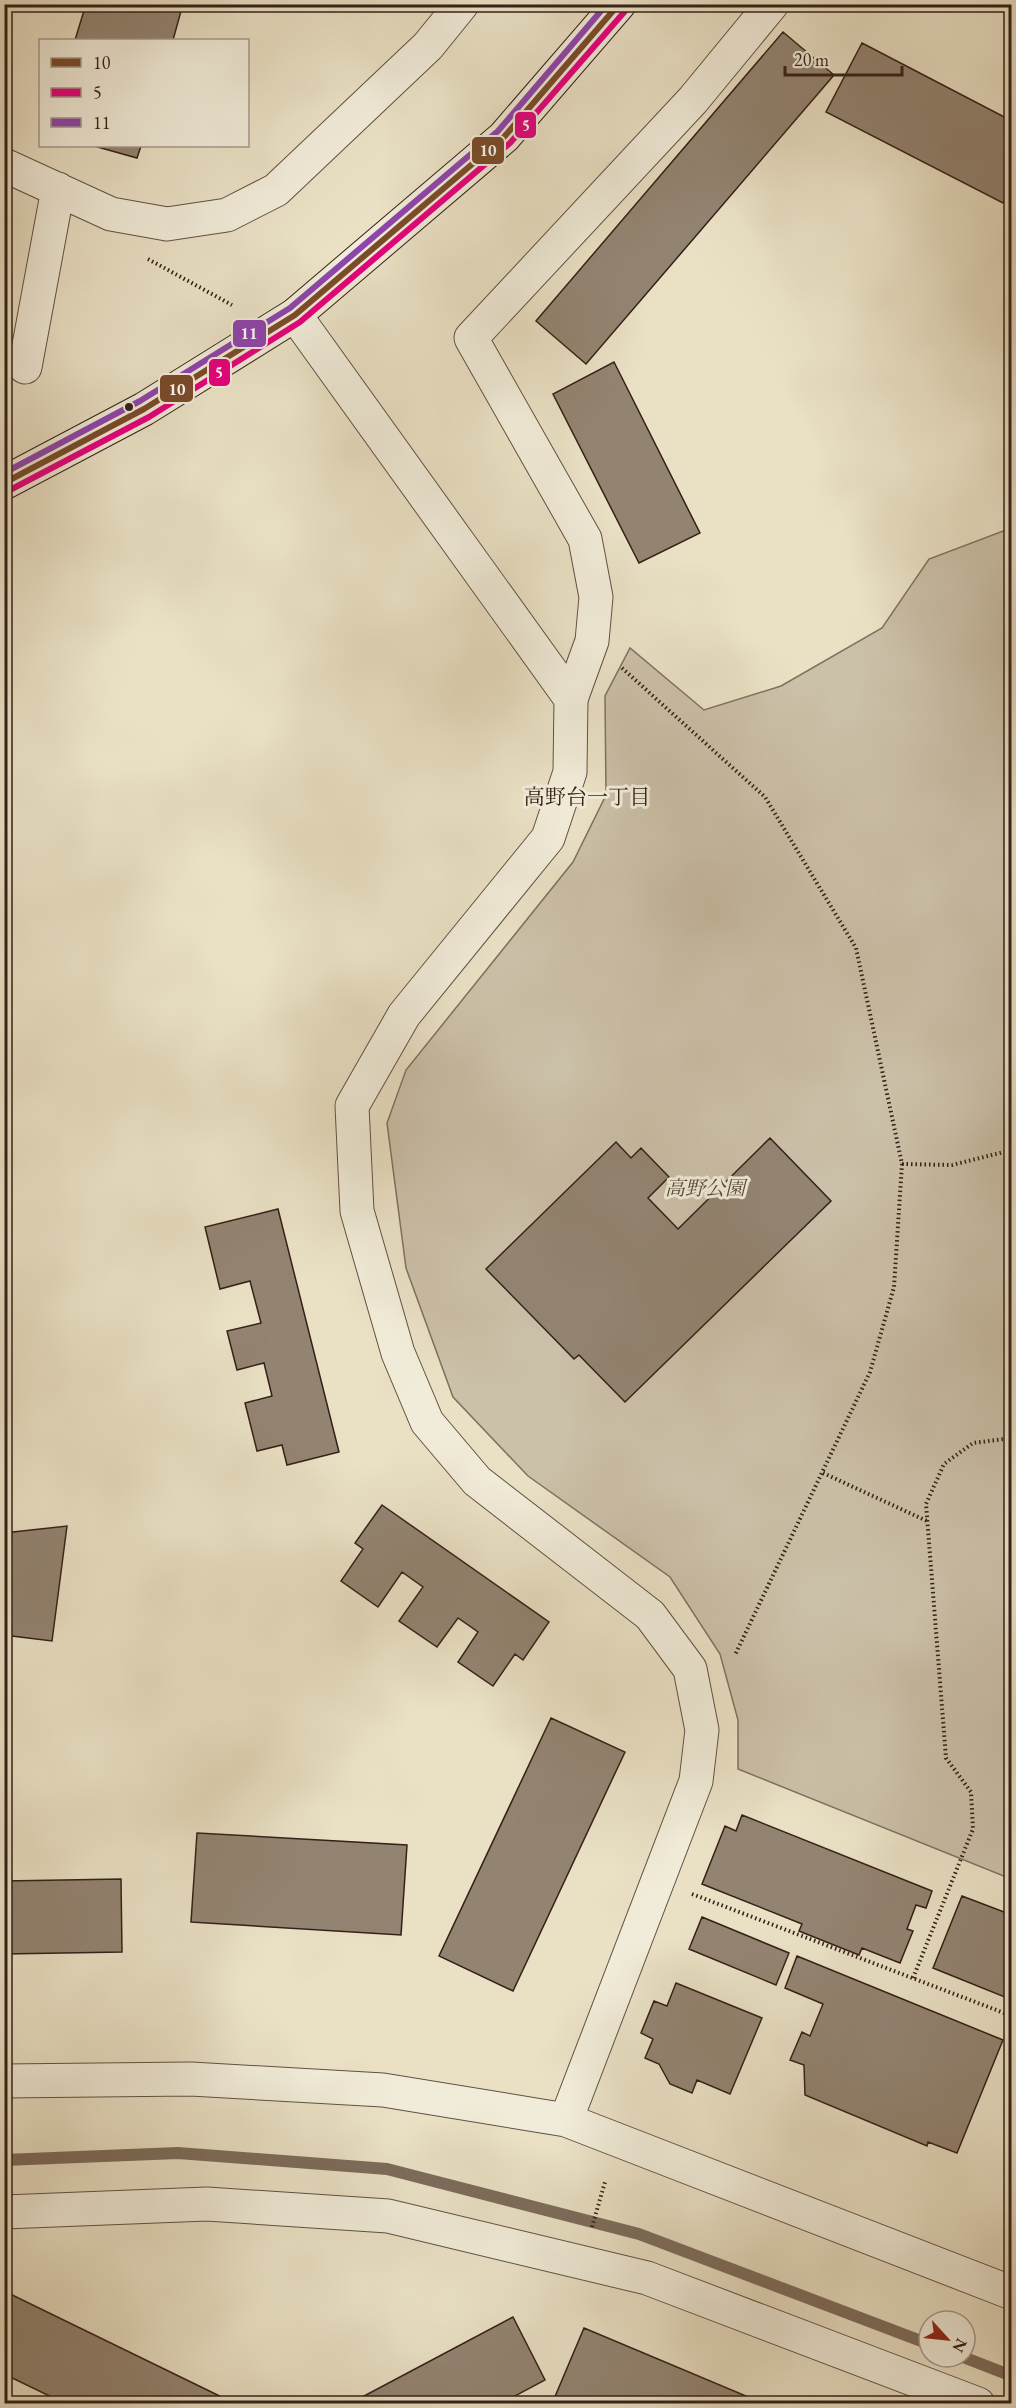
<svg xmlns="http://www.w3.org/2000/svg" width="1016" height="2408" font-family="'EB Garamond','Noto Serif JP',serif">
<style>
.green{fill:#cbc0a8;stroke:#807060;stroke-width:1.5}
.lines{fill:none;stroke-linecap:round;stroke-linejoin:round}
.stream{stroke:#7c6c5c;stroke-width:12}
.building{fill:#938472;stroke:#342018;stroke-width:1.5}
.minor-casing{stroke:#625043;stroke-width:35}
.tertiary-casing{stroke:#625043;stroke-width:35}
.secondary-casing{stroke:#342018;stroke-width:35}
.path{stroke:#342018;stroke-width:4;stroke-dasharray:1.5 3;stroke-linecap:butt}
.minor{stroke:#f1ecd9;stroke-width:33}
.tertiary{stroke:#f1ecd9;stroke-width:33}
.secondary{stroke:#f1ecd9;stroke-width:33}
.bus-1-casing{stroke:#f1ecd9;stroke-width:10}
.bus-2-casing{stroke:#f1ecd9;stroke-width:10}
.bus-3-casing{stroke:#f1ecd9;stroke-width:10}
.bus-1{stroke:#7a4b2a;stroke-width:6}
.bus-2{stroke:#e5007d;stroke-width:6}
.bus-3{stroke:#8e44ad;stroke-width:6}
.bus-dot{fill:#342018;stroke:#f1ecd9;stroke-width:2}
.labels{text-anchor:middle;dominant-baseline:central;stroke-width:6;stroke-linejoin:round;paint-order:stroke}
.park-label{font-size:20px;font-style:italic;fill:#5a483c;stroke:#f1ecd9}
.neighbourhood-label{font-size:21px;fill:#342018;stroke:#f1ecd9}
.line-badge{stroke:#f1ecd9;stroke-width:2}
.badge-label{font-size:16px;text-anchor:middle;font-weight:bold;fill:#fff}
</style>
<rect width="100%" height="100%" fill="#eae1c5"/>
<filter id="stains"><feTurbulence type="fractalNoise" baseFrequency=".00333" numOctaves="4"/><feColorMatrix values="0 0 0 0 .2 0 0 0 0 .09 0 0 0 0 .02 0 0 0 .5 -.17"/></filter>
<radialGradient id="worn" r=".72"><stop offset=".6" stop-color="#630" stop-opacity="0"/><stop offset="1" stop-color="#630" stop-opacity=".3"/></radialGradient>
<!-- green -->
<path class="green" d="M1011,528V1879L738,1769V1720L720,1654L670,1577L528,1476L453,1397L406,1268L387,1123L406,1070L573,862L606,795L605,696L630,648L704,710L781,686L882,628L929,559Z"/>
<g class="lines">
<!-- stream -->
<path class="stream" d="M4,2160L178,2153L387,2169L639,2234L929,2344
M963,2357L1012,2376"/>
</g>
<!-- building -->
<path class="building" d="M86,4H183L173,40H75Z
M783,32L834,75L586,364L536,321Z
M862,43L1012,121V186L1003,203L826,112Z
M94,146H141L137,158Z
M614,362L700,533L639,563L553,394Z
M770,1138L831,1201L625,1402L579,1355L574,1359L486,1269L616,1142L631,1158L641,1148L669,1177L648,1198L678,1229Z
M278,1209L339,1452L287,1465L282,1445L257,1451L245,1403L272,1396L264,1363L237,1370L227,1331L261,1323L250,1281L220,1289L205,1227Z
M382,1505L549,1622L523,1660L515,1654L493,1686L458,1662L478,1632L458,1618L437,1647L399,1621L423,1587L402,1572L378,1607L341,1581L363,1549L355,1543Z
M67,1526L52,1641L4,1635V1533Z
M551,1718L625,1752L513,1991L439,1956Z
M742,1815L932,1891L926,1908L916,1905L907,1929L913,1931L900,1963L862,1948L859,1955L799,1931L802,1924L702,1884L725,1826L736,1831Z
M197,1833L407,1845L401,1935L191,1922Z
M121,1879L122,1952L4,1954V1881Z
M962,1896L1012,1915V2000L933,1968Z
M702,1917L789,1953L776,1985L689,1949Z
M797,1956L1003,2040L957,2153L928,2142L927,2146L805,2095L804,2065L790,2060L802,2032L810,2036L823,2004L785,1988Z
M676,1983L762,2018L730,2094L697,2080L692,2093L670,2084L659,2064L645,2058L653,2039L641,2033L654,2001L667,2006Z
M4,2291L236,2404H66L4,2374Z
M513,2317L545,2380L500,2404H349Z
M584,2328L765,2404H564L554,2399Z"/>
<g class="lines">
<defs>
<path id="minor" d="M4,165L111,214L167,224L227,215L276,190L428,46L462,4
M25,367L58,189
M571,699L592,641L596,597L585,539L471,338L693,100L772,4
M4,2212L207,2204L388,2216L647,2278L978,2404"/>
<path id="tertiary" d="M295,315L571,699L570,772L548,838L404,1015L352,1106L357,1211L398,1353L427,1422L477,1481L650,1615L690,1669L702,1730L696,1781L566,2120
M4,2081L191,2079L383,2090L566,2120L1012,2293"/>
<path id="secondary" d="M4,483L144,409L295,315L504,137L619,4"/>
</defs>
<!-- minor casing -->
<use href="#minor" class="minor-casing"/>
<!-- tertiary casing -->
<use href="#tertiary" class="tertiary-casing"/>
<!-- secondary casing -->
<use href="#secondary" class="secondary-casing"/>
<!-- path -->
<path class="path" d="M148,259L232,305
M4,430L6,432
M622,668L765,797L856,948L902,1164L894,1287L870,1372L735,1655
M902,1164L952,1165L1012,1150
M823,1473L927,1521
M692,1894L1012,2016
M913,1978L973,1829L971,1792L946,1758L926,1504L944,1464L973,1443L1012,1438
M592,2227L605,2182"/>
<!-- minor -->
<use href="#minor" class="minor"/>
<!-- tertiary -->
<use href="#tertiary" class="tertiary"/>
<!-- secondary -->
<use href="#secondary" class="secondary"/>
<defs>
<path id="bus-1" d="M4,483L144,409L295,315L504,137L619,4"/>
<path id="bus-2" d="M8,491L149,417L300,322L510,143L626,10"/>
<path id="bus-3" d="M4,473L140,401L290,308L498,131L607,4"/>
</defs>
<!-- bus-1 casing -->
<use href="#bus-1" class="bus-1-casing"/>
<!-- bus-2 casing -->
<use href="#bus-2" class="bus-2-casing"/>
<!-- bus-3 casing -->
<use href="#bus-3" class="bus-3-casing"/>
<!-- bus-1 -->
<use href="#bus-1" class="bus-1"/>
<!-- bus-2 -->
<use href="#bus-2" class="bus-2"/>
<!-- bus-3 -->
<use href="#bus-3" class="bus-3"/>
</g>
<!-- markers -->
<circle class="bus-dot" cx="129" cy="407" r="5"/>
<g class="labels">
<!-- park labels -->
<g class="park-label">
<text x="705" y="1188">高野公園</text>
</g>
<!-- neighbourhood labels -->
<g class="neighbourhood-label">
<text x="587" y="796">高野台一丁目</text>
</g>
</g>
<g class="line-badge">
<rect x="514" y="111" width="23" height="28" rx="6" fill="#e5007d"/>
<rect x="471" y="136" width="34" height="29" rx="6" fill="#7a4b2a"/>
<rect x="232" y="319" width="35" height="29" rx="6" fill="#8e44ad"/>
<rect x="208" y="358" width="23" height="29" rx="6" fill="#e5007d"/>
<rect x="159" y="374" width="35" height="29" rx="6" fill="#7a4b2a"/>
</g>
<g class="badge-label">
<text x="526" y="131">5</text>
<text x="488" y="156">10</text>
<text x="249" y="339">11</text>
<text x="219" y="378">5</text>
<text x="177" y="395">10</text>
</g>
<!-- margin -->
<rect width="1016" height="2408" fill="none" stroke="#eae1c5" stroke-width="24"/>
<rect x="6" y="6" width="1004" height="2396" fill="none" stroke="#342018" stroke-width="3"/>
<rect x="12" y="12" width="992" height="2384" fill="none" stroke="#342018" stroke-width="1.5"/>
<!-- legend -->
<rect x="39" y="39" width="210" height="108" fill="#f1ecd9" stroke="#a59a8c" stroke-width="1.5"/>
<rect x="51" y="58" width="30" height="9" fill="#7a4b2a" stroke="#a59a8c" stroke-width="1.5"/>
<text x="93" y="69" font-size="18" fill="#342018">10</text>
<rect x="51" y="88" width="30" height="9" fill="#e5007d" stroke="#a59a8c" stroke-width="1.5"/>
<text x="93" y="99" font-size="18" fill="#342018">5</text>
<rect x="51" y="118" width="30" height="9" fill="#8e44ad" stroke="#a59a8c" stroke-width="1.5"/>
<text x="93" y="129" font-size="18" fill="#342018">11</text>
<!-- north arrow -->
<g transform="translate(947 2339) rotate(117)"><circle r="28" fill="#f1ecd9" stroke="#a59a8c" stroke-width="1.5"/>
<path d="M0-4.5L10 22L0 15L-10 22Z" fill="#8f2418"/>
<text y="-9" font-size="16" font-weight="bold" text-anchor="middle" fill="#342018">N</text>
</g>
<!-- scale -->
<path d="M785 66v9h117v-9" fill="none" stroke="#342018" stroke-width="3"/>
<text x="794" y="66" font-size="18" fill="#342018" stroke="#f1ecd9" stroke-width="4.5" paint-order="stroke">20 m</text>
<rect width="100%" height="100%" filter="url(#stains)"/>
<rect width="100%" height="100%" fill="url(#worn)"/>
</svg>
